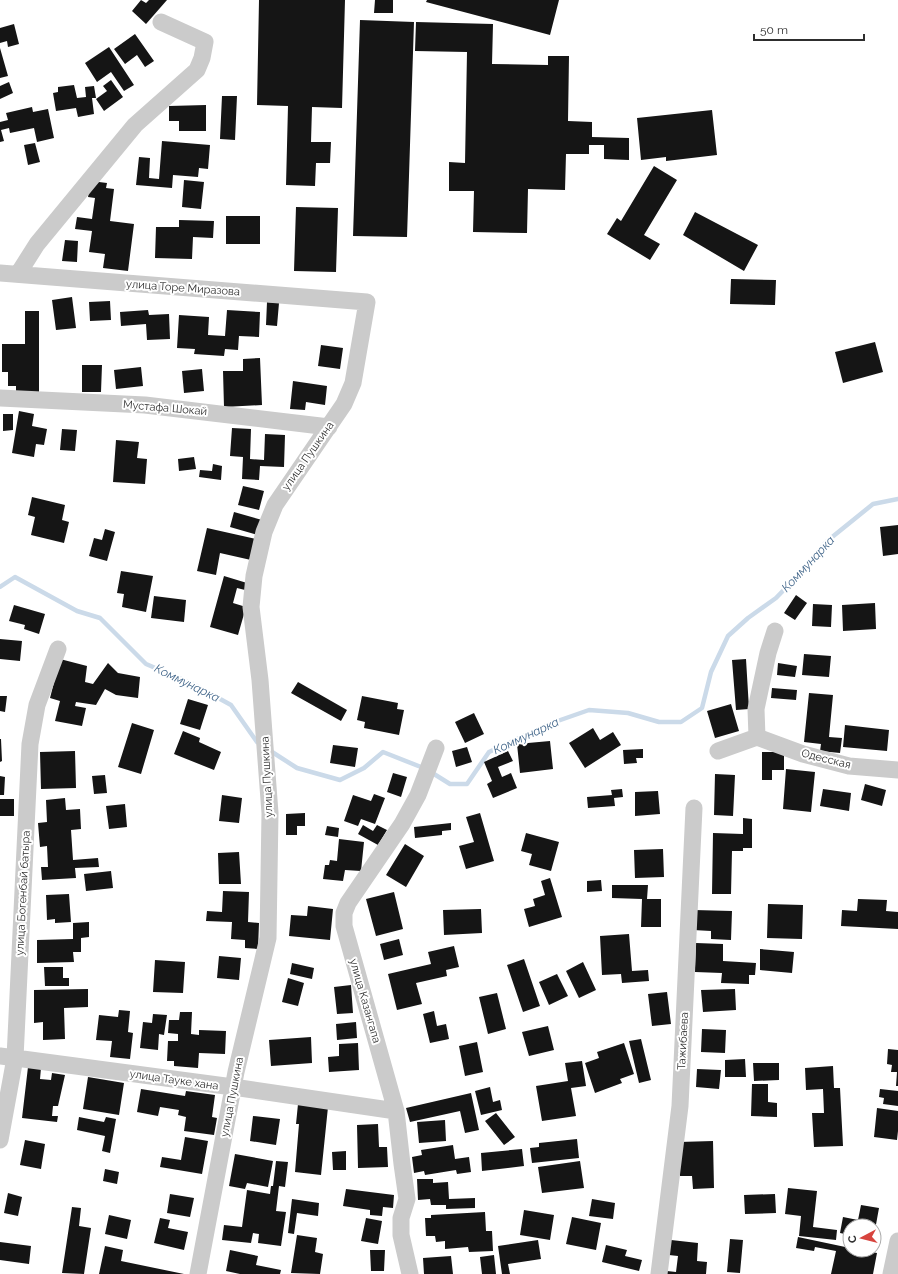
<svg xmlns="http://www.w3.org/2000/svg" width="898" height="1274" font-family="Raleway,sans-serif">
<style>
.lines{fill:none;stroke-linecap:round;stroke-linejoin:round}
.stream{stroke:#cbdae9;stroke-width:4.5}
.building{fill:#151515}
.minor{stroke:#cbcbcb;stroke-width:17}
.labels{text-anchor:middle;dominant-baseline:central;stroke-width:4;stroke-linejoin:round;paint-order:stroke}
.street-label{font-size:11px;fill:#2e2e2e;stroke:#fff}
.water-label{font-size:12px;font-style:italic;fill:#42668a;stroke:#fff}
</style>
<rect width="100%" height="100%" fill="#fff"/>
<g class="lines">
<!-- stream -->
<path class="stream" d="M0,587L15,577L77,611L100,618L146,664L193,684L231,705L257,742L259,743
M269,750L297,768L340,780L364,768L383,752L426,769L450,784H467L489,752L549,724L589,710L628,713L659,722H681L702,708L711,672L728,636L748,618L776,598L806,567L826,542L873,504L898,499"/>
</g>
<!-- building -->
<path class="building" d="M141,0L146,3L149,0H167L146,24L132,11Z
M259,0H345L342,108L312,107L311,142H331L330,163H316L315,186L286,185L288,106L257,105Z
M375,0H393V13H374Z
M427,0H559L550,35L426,2Z
M360,20L414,22L407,237L353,236Z
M416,22L493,24L492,64L548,65V56H569L568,121L592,122V137L629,138V160L604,159V145H589V154H566L565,190L528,189L527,233L473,232L474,191H449V162L465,163L467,52L415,51Z
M14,24L19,44L8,47L7,41L0,43V28Z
M135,34L154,61L145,67L137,55L125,64L114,49Z
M109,47L134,85L124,91L111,72L97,82L85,63Z
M0,48L8,76L0,78Z
M111,80L123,97L104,111L96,99L107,91L103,86Z
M9,82L13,93L0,99V86Z
M74,85L77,98L86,97L85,87L94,86L96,98H92L94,114L78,117L76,108L56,111L53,93L58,92V87Z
M222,96H237L235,140L220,139Z
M206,105V131H179V121H169V106Z
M32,107L33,112L48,109L54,138L37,142L34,128L10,133L9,128L1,130L4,141L0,142V122L8,120L6,113Z
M712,110L717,155L666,161V157L641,160L637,118Z
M162,141L210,145L208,169L199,168L198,177L173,175L172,188L136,185L139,157L150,158L149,178L159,179Z
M35,143L40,162L28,165L24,145Z
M654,166L677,180L644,235L660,244L650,260L607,234L617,218L621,221Z
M184,180L204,182L201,209L182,207Z
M91,181L107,183L106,188L114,189L110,221L134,224L128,271L103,268L105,254L89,252L92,231L75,229L77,217L92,219L95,198L88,197Z
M296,207L338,208L336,272L294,271Z
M695,212L758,245L744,271L683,235Z
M226,216H260V244H226Z
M179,220L214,221L213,238L193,237L192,259L155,258L156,227H179Z
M65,240L78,241L77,262L62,261Z
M731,279L776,280L775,305L730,304Z
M72,297L76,328L56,330L52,300Z
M110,301L111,320L90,321L89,302Z
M267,302L279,303L277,326L266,325Z
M148,310L149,315L169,314L170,339L147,340L146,324L121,326L120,312Z
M227,310L260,312L259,337L239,336L238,350L225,349L224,356L194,354L195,349L177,348L179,315L209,317L208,335L225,336Z
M25,311H39V392H16V386H8V372H2V344H25Z
M875,342L883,372L843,383L835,352Z
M321,345L343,348L340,369L318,366Z
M260,358L262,405L224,407L223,371H243V359Z
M82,365H102L101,392H82Z
M141,367L143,386L116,389L114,370Z
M202,369L204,391L184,393L182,371Z
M293,381L327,386L325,405L306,402L305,410L290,409Z
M19,411L34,414L32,426L47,429L44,445L36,444L34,457L12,453Z
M3,414H13V430L3,431Z
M232,428L251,429L250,459L264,460L265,434L285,435L284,467L260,466L259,480L242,479L243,457L230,456Z
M62,429L77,430L75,451L60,450Z
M116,440L139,442L137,458L147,459L145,484L113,482Z
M194,457L196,469L179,471L178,459Z
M213,464L222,466L221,480L199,477L200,470L212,471Z
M243,486L264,491L259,510L238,505Z
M32,497L65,505L62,520L69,522L64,543L31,535L35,517L28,515Z
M234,512L262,520L258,535L230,527Z
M898,525V554L883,556L880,527Z
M207,528L256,539L251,560L220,553L216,575L197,571Z
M105,529L115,532L107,561L89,556L94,538L102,540Z
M121,571L153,576L146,612L122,607L124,594L117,593Z
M224,576L247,583L245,590L237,588L233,603L246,607L238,635L210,627Z
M796,595L807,603L795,620L784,613Z
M154,596L186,600L184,622L151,618Z
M875,603L876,629L843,631L842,605Z
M813,604L832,605L831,627L812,626Z
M14,605L45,614L39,634L24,629L25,625L9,621Z
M0,639L22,641L20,661L0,659Z
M804,654L831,656L829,677L802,675Z
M60,659L87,666L85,682L93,684L108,663L118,673L140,677L138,698L116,695L105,689L96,705L76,702L75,706L86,708L82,726L55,721L60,701L50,698Z
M746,659L749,709L736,710L732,660Z
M778,663L797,666L795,677L777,675Z
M298,682L347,710L341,721L291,693Z
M772,688L797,690L796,700L771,698Z
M809,693L833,695L829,737L842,738L840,753L820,751L821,744L804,742Z
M0,696H7L5,712L0,711Z
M362,696L398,703L397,709L404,710L399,735L364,728L365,722L357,720Z
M188,699L208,705L200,730L180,724Z
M731,704L739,731L715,738L707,711Z
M474,713L484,734L465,743L455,722Z
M132,723L154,730L141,774L118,767Z
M845,725L889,730L887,751L843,747Z
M593,728L600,740L613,732L621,745L585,768L569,743Z
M183,731L200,738L199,742L221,752L214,770L174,754Z
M0,739H1L2,761L0,762Z
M550,741L553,769L520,773L517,744Z
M333,745L358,748L355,767L330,763Z
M467,747L472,762L456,767L452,751Z
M643,749V758H636L637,763L624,764L623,750Z
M75,751L76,788L41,789L40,752Z
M508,751L513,761L498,767L502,777L511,773L517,788L493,798L487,784L492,781L484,762Z
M762,752H784V770H772V780H762Z
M786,769L815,772L811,812L783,809Z
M393,773L407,777L401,797L387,792Z
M715,774L735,775L733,816L714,815Z
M105,775L107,793L94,794L92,776Z
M0,776L5,777L4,795H0Z
M865,784L886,790L882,806L861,800Z
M622,789L623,797L614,798L615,806L588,808L587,797L612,795L611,790Z
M823,789L851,793L849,811L820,806Z
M658,791L660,814L635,816V792Z
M374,794L385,798L375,824L361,819L358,826L344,821L353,795L371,801Z
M222,795L242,798L239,823L219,821Z
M65,798L66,810L80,809L81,829L71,830L73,860L98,858L99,867L75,868L76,878L42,880L41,867H48L47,846L40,847L38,823L47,822L46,800Z
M0,799H14V816H0Z
M125,804L127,827L109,829L106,806Z
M305,813V826H297V835H286V814Z
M480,813L494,861L466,869L459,846L474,842L466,817Z
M743,818L752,819V848H743V851H732L731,894H712L713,833L743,834Z
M451,823V830L442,831V835L415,838L414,827Z
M363,825L373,831L377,825L387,830L378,845L358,834Z
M327,826L339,828L338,837L325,835Z
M526,833L559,842L551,871L529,865L532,854L521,851Z
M339,839L364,842L361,871L345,870L343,881L323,879L325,865H329L330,860L337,861Z
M405,844L424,856L406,887L386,875Z
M663,849L664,877L635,878L634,850Z
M239,852L241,884H219L218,853Z
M111,871L113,888L86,891L84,874Z
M550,878L562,917L529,927L524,909L535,906L533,899L545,895L541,881Z
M601,880L602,891L587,892V881Z
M612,885H648L647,899H661V927H641L642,899L612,898Z
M223,891L249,892L248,922L259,923L258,949L245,948V940L231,939L232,922L206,921L207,911L222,912Z
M394,892L403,929L376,936L366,899Z
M69,894L71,922L55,923V919L47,920L46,895Z
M858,899L887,900L886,911L898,912V929L841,926L842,910L857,911Z
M768,904L803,905L802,939L767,938Z
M308,906L333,909L330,940L289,936L291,915L307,916Z
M481,909L482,933L444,935L443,910Z
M694,910L732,911L731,940L711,939V931L693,930Z
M89,922V937L81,938V952H73L74,962L37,963V940L73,939V923Z
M629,934L632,971L648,970L649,981L622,983L621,974L602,975L600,936Z
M399,939L403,955L384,960L380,944Z
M696,943L723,944V961L756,963L755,975H749V984L721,983L722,973L695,972Z
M454,946L459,967L446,970L447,976L416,983L422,1004L397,1010L388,974L431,964L428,952Z
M760,949L794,952L792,973L760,970Z
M219,956L241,958L239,980L217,978Z
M524,959L540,1006L523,1012L507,965Z
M155,960L185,962L183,993L153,992Z
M583,962L596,990L579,998L566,971Z
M292,963L314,968L312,979L290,974Z
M44,967H63V978H69V986H45Z
M557,974L568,996L549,1005L539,982Z
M288,978L304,983L298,1006L282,1002Z
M351,985L353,1013L337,1014L334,987Z
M88,989V1007L64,1008L65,1039L43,1040V1022L34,1023V990Z
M735,989L736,1010L703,1012L701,990Z
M667,992L671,1024L652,1026L648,994Z
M497,993L506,1029L488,1034L479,997Z
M119,1010L130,1011L128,1032L133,1033L130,1059L110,1057L112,1041L96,1040L99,1015L118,1017Z
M434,1011L437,1026L446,1024L449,1039L430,1043L423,1014Z
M180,1012H192L191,1034L199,1035V1030L226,1031L225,1054L199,1053L198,1068L174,1066V1061H167L168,1041H178V1034L168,1033L169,1020H179Z
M153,1014L167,1015L164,1035L159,1034L158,1050L140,1048L143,1022L152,1023Z
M356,1022L357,1038L337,1040L336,1024Z
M548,1026L554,1050L529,1056L522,1032Z
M702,1029L726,1030L725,1053L701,1052Z
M311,1037L312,1063L271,1066L269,1040Z
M641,1039L651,1080L639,1083L629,1041Z
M477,1042L483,1072L465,1076L459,1046Z
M358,1043L359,1070L329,1072L328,1057L339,1056V1044Z
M624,1043L634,1074L620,1079L622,1083L595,1093L585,1063L599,1058L597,1052Z
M888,1049L898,1050V1086H896L897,1072H891L892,1065L887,1064Z
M745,1059L746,1077H725V1060Z
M582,1061L586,1086L571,1088L576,1116L542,1121L536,1086L568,1081L565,1063Z
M753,1063H779V1080L754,1081Z
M833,1066L834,1088H840L843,1146L814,1147L812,1113H824L823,1089L806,1090L805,1068Z
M28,1067L41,1068L40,1079L51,1080L52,1073L65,1075L58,1106H53L52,1116H58L57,1122L22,1118Z
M697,1069L721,1070L719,1089L696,1087Z
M88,1077L124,1083L119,1115L83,1109Z
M752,1084H768V1102L777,1103V1117L751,1116Z
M490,1087L493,1102L500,1100L502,1110L481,1115L475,1091Z
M141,1089L185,1096L186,1091L215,1095L212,1117L217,1118L214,1135L184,1131L186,1117L178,1115L179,1110L160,1107L158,1116L137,1112Z
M880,1089L898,1091V1106L883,1104L884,1098L879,1097Z
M471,1093L479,1130L465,1133L460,1111L410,1122L406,1108Z
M298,1104L328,1107L321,1175L295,1172L299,1124H296Z
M877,1108L898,1111V1131L897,1140L874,1137Z
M496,1113L515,1137L504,1145L485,1121Z
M253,1116L280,1119L276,1145L250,1141Z
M79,1117L104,1122L106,1117L116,1119L110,1153L102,1151L105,1136L77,1130Z
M445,1120L446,1141L419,1143L417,1122Z
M378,1124L379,1147H387L388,1167L358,1168L357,1125Z
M185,1137L208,1141L202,1174L160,1167L162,1157L181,1160Z
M577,1139L579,1158L532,1163L530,1148L539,1147V1143Z
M25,1140L45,1144L41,1169L20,1165Z
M713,1141L714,1188L693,1189L692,1176H680L679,1142Z
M453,1145L455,1159L469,1157L471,1172L457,1174L456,1170L425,1175L424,1171L414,1173L412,1157L422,1155L421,1150Z
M522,1149L524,1166L482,1171L481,1153Z
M346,1151V1170H333L332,1152Z
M235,1154L273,1161L268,1187L247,1183L245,1189L229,1186Z
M276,1161L288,1162L285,1187L279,1186L276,1211L286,1212L281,1246L258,1243L259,1234L253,1233L251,1243L222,1240L224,1225L242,1227L247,1190L270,1194L271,1186H273Z
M580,1161L584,1188L542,1193L538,1167Z
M105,1169L119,1172L117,1184L103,1181Z
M417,1179H433V1183L448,1182L449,1199L475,1198V1208L446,1209V1205H431L430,1199L418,1200Z
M788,1188L817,1191L813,1227L837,1230L836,1240L799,1236L801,1216L785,1214Z
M346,1189L394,1195L393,1208L383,1207L382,1216L370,1215V1210L343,1206Z
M8,1193L22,1197L18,1216L4,1213Z
M170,1194L194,1198L190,1217L167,1213Z
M775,1194L776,1213L745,1214L744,1195Z
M292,1199L319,1203L318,1216L297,1213L294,1234L288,1233Z
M592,1199L615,1203L613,1219L589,1216Z
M861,1205L879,1208L875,1230L874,1226H850V1235L840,1233L843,1217L858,1220Z
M72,1207L81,1208L79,1226L91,1228L84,1274L62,1273Z
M524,1210L554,1215L550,1240L520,1235Z
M485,1212L486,1231H492L493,1251L469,1252L468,1247L445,1249V1241L436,1242L435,1236H426L425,1218H431V1215Z
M109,1215L131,1220L127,1239L105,1234Z
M572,1217L601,1223L596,1250L566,1244Z
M160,1218L170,1220L168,1228L188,1232L184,1250L154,1243Z
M366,1218L382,1221L378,1244L361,1241Z
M297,1235L317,1238L315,1252L323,1254L320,1274L291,1273Z
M798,1237L850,1248V1250H862L877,1253L873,1274H831L836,1251L815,1247L814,1251L796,1248Z
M730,1239L743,1240L740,1273L727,1272Z
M538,1240L541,1259L508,1264L510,1274H502L498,1246Z
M671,1240L698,1243L697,1261L707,1262L706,1274H667V1271L676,1272L678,1256L669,1255Z
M0,1242L31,1246L29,1264L0,1260Z
M606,1245L627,1250L625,1256L642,1260L639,1271L602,1262Z
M105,1246L123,1250L121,1261L184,1274H99Z
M230,1250L258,1256L256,1265L281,1270L280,1274H240L226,1271Z
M370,1250H385L384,1271H371Z
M494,1255L496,1274H482L480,1257Z
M451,1256L453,1274H424L423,1258Z"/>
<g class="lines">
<!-- minor -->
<path class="minor" d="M0,273L367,302L353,383L344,404L275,505L264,532L254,576L251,607L260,680L270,813L268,938L236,1072L198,1274
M18,274L37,244L135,125L197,70L202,58L205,42L161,22
M0,398L145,405L329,427
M757,737L756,709L768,653L775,631
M718,751L757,737L803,754L849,766L898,770
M0,1056L233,1087L396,1111
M0,1140L15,1058L30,744L37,705L58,649
M410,1274L401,1235V1218L407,1199L402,1164L396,1111L344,926V913L348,903L402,824L418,795L436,748
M659,1274L680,1106L694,808
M891,1274L898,1241"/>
</g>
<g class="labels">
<!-- street labels -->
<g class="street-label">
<text transform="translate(183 288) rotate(4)">улица Торе Миразова</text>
<text transform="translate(165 408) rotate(5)">Мустафа Шокай</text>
<text transform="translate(308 456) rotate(-55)">улица Пушкина</text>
<text transform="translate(826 759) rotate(14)">Одесская</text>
<text transform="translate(267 777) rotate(-93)">улица Пушкина</text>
<text transform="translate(23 893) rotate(-87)">улица Богенбай батыра</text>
<text transform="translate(365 1001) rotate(74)">улица Казангапа</text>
<text transform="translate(683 1041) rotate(-87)">Тажибаева</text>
<text transform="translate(174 1080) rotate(8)">улица Тауке хана</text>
<text transform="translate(232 1097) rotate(-79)">улица Пушкина</text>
</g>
<!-- water labels -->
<g class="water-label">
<text transform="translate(808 564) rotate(-47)">Коммунарка</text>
<text transform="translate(187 683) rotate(26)">Коммунарка</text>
<text transform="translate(526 736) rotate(-25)">Коммунарка</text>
</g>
</g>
<!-- north arrow -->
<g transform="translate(862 1238) rotate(263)"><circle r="19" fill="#ffffff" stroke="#ababab"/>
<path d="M0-3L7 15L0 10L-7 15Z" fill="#d7443e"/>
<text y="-6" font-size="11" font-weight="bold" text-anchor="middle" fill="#2e2e2e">С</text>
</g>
<!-- scale -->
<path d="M754 34v6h110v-6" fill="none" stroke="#2e2e2e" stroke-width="2"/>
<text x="760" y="34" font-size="12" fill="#2e2e2e" stroke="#ffffff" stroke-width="3" paint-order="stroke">50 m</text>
</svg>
